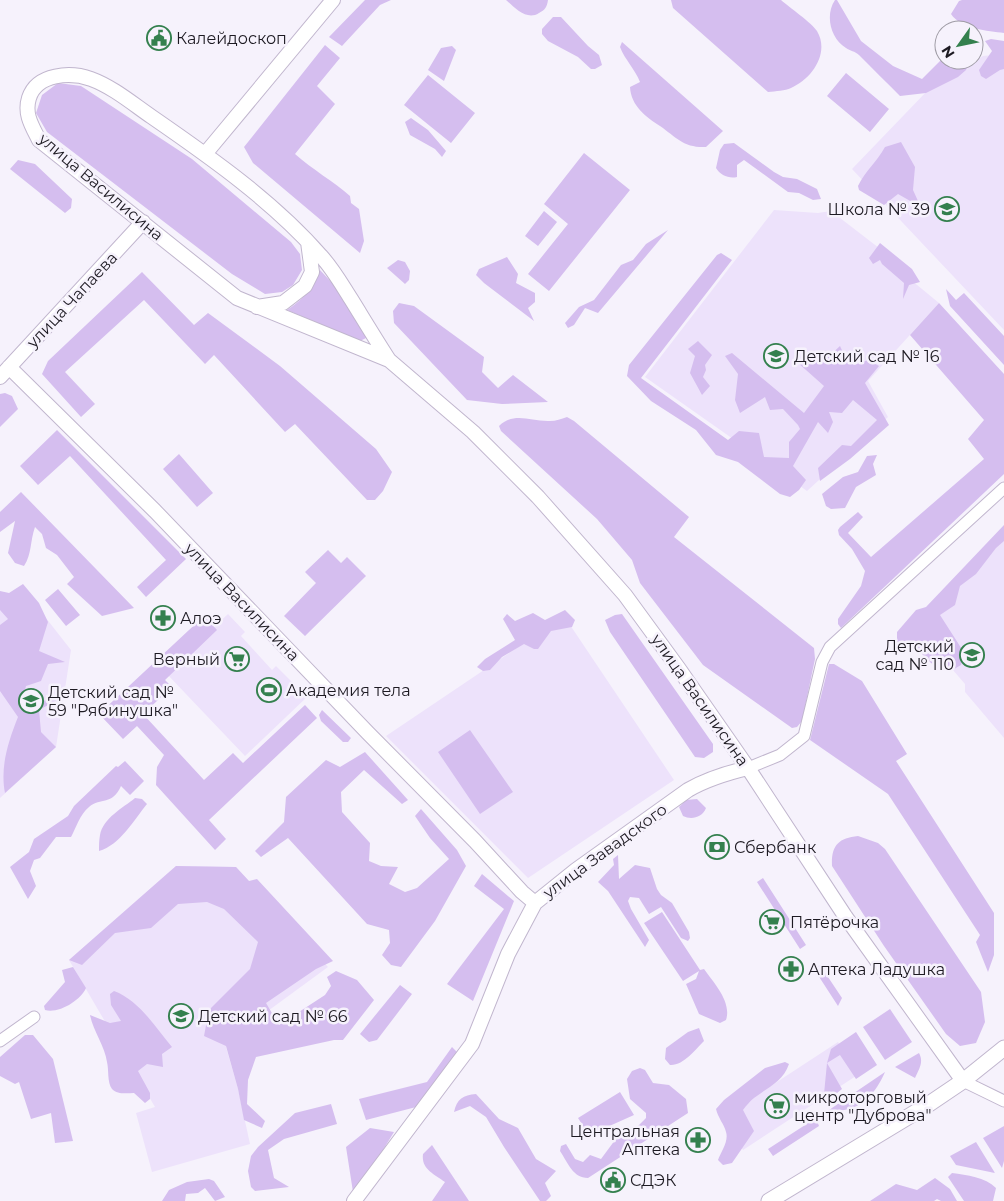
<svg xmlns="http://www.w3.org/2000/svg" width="1004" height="1201" font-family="Montserrat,sans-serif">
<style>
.built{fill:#ede2fb}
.green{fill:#d5beef}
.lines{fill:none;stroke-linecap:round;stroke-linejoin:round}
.minor-casing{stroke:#c1b6ce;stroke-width:13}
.tertiary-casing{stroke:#c1b6ce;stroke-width:16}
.secondary-casing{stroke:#c1b6ce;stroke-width:17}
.minor{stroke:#fff;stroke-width:11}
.tertiary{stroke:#fff;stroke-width:14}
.secondary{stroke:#fff;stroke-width:15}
.labels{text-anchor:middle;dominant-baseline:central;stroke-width:5;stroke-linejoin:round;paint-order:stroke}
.poi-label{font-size:16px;fill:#1d1a22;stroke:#f6f2fc;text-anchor:start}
.street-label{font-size:16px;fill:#1d1a22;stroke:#f6f2fc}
</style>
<rect width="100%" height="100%" fill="#f6f2fc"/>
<!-- built -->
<path class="built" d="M1004,54V330L852,169L929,89L983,56Z
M774,210L818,213L831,211L879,248L877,252L939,303L868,381L888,417L807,491L645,377Z
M1004,533V738L965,692V684L914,625Z
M24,590L71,650L56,747L0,798V610Z
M228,614L245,632L241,636L272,670L276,666L307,697L245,756L166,673Z
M564,616L674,780L528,878L386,736Z
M176,866L236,867L328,967L246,1027L226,1047L238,1089L250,1144L152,1172L136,1113L155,1107L69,960Z
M838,1042L859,1074L743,1150L722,1118Z"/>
<!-- green -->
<path class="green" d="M365,0H391L380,5L342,46L329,37Z
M506,0H548C547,7 545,10 539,13C527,21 515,8 506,0Z
M671,0H781C789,7 812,23 817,31C830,53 812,79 791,88C785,91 776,91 768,92L673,8Z
M835,0H837L861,41L893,66L922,79L944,57V60H969L966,70L958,77L926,93L900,96C887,83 873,69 859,55C855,51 850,51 846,48C830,38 825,15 835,0Z
M962,0H1004V33C988,31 961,29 951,14L959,1Z
M553,17H561L588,46L599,55L602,65L595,69H591L578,57L548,41L542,34V29Z
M991,39L1004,41V69L1000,70L986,79L981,76L979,70L992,51L985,41Z
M622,42L723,131L706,147C684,148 677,138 660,126C646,117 631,106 630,87L640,82C635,69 625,60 620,47Z
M325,45L340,58L317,86L335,104L295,154C313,170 333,181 350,196L351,203L359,209L364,241L360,253L253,163L244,147Z
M452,46L456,50L444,81L428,70L441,48Z
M846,73L889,109L870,132L827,96Z
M428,75L475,113L451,143L404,105Z
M58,83L81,86L192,159L291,242L300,254L302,270L293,285L282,292L265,294L232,274L47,132L36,113L42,95Z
M411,118L428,130L446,151L442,157L435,149L410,135L405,122Z
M901,142L915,167L913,190L918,201L912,202L898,194L884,205L859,190L858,186C865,171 877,162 885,147Z
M734,143L774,172L783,177L797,179L817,189L821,199L813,200L799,193L788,192L744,160L737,165V177C729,179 720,175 716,168L720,150L724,144Z
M584,153L630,190L549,291L528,274L568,224L544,204Z
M18,160L35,164L72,199L71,208L65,213L10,169Z
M544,211L557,222L538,246L525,236Z
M668,230L598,313L585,308L574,325L568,328L565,323L579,307L594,300L621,265L633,260L646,244Z
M880,243L912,269L920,282L909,285L903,299L904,283L882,264L880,260L873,264L869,258Z
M721,253L732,260L641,378L728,440L739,431L759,433L764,457L789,458V442L800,429L798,425L783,409L770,410L765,397L740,413L735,400L738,374L725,356L732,353L804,413L824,386L797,362L815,351L825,360L840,346L846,359L854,365L868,360L879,366L865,383L889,425L850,459L820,481L818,468L842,445L851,446L877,420L853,400L842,413L829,412L833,422L828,433L818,422L793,466L806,480L799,490L790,497L780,494L738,462L716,455L696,430L651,401L627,376L629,365L717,255Z
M507,257L518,274L516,283L535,293V302L528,308L534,321L484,283L476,275L479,269Z
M398,260L405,262L410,271L409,280L405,284L387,268Z
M320,270L334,285L366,332V338L360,341L287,310C303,299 314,289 320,270Z
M142,272L194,325L208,313L280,366L376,449L392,472L383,491L375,500H367L295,424L285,432L214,355L205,364L144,300L65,372L95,404L81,417L42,374L48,361Z
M946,289L956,300L964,293L1004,336V365L950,306Z
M399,303L414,306L484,357L482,372L498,388L513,375L548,402L502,404L467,400L394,323L393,311Z
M939,303L1004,374V474L841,628L838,624V619L861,586L865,571L852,549L839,535L838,530L840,527L858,512L863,517L848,533L871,557L984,459L968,439L984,420L910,335Z
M698,341L712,355L705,365L706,370L703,377L710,386L702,395L690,373L695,356L688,349Z
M5,393L12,396L18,409L0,427V394Z
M567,417L574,421L689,517L674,537L814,648L815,659L802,721L797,727L792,728L703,665L640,583L632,560L597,519L501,431L499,426C515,411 531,422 550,421C556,421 561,419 567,417Z
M57,430L186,559L146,597L137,587L166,560L70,456L38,485L20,466Z
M179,454L213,493L197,507L163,469Z
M877,455L873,464L876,475L856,487L845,508L831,509L826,506L822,494L843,477L858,472L867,456Z
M21,492L134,608L102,616L67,584L74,577L57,555L46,548L42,534L35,527C30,541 32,554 24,566L15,563L8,553L15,521L0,532V512Z
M1004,525V541L996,548L976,574L960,586L955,605L940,615L965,654L961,665L949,672L931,663L914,646L897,645V632L916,610L926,607Z
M328,550L341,563L347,557L366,576L305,636L284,616L316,583L305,572Z
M23,584L39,603L48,622L39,651L65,662L48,664L41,681L26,686L24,694L33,701L57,700L39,710L41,732L56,747L5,793C0,767 8,742 18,717L0,691V625L8,619L0,610V591L9,593Z
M58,589L80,615L66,626L45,600Z
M565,610L575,620L572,627L551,631L538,649H534L524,644L502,657L490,670L483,671L477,667L485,659L515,640L503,619L507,614L515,621L533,613L545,620Z
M622,614L713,744V752L704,758L695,757L610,632L605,620L615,615Z
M204,616L217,630L165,680L172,687L143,714L204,780L233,753L243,763L305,705L317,718L209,820L226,839L215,850L156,785L157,767L164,755L137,726L123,739L99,714Z
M829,664H834L862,681L907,754L896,761L994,913V955L988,972L976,942L980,935L888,794L810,740Z
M322,710L351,738L348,742H343L321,721L319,715Z
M470,730L513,792L480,814L438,752Z
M365,752L408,800L402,804L364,770L341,792L342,812L370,843L369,861L381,866L398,867L389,884L405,892L417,888L449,859L430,838L415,816L421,809L457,850L466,866L435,921L401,967L391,965L382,955L390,943L389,930L367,924L288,838L261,857L255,851L284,822L286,797L326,760L340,767Z
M125,761L144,781L130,795L121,786C112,806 101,797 89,807C80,814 76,828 71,837H56L40,858L34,860L30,871L36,886L28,899L10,867L29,852L34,839L68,816L74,806L116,766L118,767Z
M135,798L142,799L147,804C134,820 120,845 99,851C99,846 99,840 100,835C103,818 123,808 135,798Z
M697,799L706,808C702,818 691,820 683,816L679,807L686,800Z
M858,836L878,843L885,849L981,992L985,1022L976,1043L960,1046L946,1034L884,946L832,866C831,846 838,838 858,836Z
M618,855L619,879L635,865L650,868L657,889L661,895L672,903L689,932L690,938L688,941L681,938L661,907L649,914L639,898L630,897L628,901L631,909L649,940L645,947L608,891L598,882L614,865L613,859Z
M176,866L236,867L249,881L257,879L333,961L316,969L266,1003L279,1025L325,995L331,986L327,977L336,971L357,980L374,1000L343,1040H334L256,1057L248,1080L247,1104L265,1121L262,1128L244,1120L238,1089L226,1046L204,1036L209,1010L250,969L258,942L224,909L207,902L178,904L151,928L115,933L82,965L69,960Z
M482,874L514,901L473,1001L447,984L504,909L474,886Z
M763,878L806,945L800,949L757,882Z
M662,912L700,970L704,969C714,983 732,1002 726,1020L720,1023L699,1014L686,984L696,979L699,971L683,981L644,923Z
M820,965L842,998L838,1006L814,969Z
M73,967L86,988C81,1000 59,1014 45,1010L44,1006L65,982L62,970Z
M400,985L412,994L377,1040L369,1042L360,1034Z
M114,991C139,1000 156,1028 172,1047L162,1054L163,1067L147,1064L138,1071L150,1093V1099L145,1103L134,1093C127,1093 118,1095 112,1089C107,1082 109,1070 107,1062C105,1046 93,1031 90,1015L110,1023L121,1021L111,1005L110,994Z
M890,1009L912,1042L885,1060L863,1027Z
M699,1028L704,1041C696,1049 683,1066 670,1065L665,1059L666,1048L688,1032Z
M856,1032L877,1065L856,1079L840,1055L827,1063L842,1089L832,1097L824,1094L827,1063L831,1049Z
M25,1035H33L53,1059L73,1141L55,1143L51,1113L31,1119L19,1082L15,1084L0,1076V1057Z
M452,1047L459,1054L420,1106L366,1120L359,1099L427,1082Z
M919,1053C924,1062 919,1069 915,1078L895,1067Z
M785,1062L789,1064C783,1082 768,1087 754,1098C750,1101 746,1106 743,1110L754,1131L732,1163L723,1165L718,1160C721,1152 729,1141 726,1132C724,1124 718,1118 716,1109L724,1100L765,1068Z
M640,1068L645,1070L653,1083L669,1085L686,1099L688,1113L588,1178C573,1178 568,1163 560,1151L561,1146L566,1144L575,1159L583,1162L590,1155L601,1159L618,1136L635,1129L646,1118V1113L630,1099L627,1079L632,1071Z
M885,1072C878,1088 867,1104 849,1109C843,1111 835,1110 829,1110Z
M620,1092L634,1115L596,1132H587L578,1118Z
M476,1094L499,1119L518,1128L536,1159L556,1171L545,1183L551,1196L546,1201H540L504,1147L486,1117L470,1106L454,1112C457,1099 463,1095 476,1094Z
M331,1104L337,1124L284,1139L268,1150L274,1178L289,1187L255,1191L251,1187L248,1171L251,1156L258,1147L295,1113Z
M816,1118L819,1126L773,1156L768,1149Z
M1004,1126V1161L1002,1168L983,1138Z
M370,1128L394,1132L372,1168L353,1192L346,1147Z
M976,1142L995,1173L956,1165L950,1156Z
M432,1145L469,1201H432L445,1182C434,1174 421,1169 423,1154Z
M952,1173C967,1175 985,1177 996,1188L993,1201H964L948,1177Z
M935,1178L950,1189L957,1201H941L937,1199L934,1201H870L896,1184L917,1190Z
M209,1179L214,1181L225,1197L215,1201L205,1188L198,1193L186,1194L185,1201H162L169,1190L187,1182Z"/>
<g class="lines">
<defs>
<path id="minor" d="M748,768L780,755L804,736L822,662L830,647L1004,488
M0,1041L34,1017
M963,1081L1004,1101"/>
<path id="tertiary" d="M205,154L333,0
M257,307L283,303L305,286L312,272L308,242
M389,360C376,340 364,320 351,299C342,285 333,269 321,256C274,202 210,157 152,117C133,104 113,87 91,79C71,72 37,73 29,98C24,114 32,126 39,140L237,298L389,360L473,432L538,497L625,595L679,669L748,768L845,916L963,1081
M9,367L155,511L368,733L475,841L522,892L535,903
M0,377L143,222
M354,1201L472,1044L508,954L535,903L576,870L688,790C707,779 727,773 748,768"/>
<path id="secondary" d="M769,1201L926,1106L963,1081L1004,1048"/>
</defs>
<!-- minor casing -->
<use href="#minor" class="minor-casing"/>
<!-- tertiary casing -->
<use href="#tertiary" class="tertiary-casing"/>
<!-- secondary casing -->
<use href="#secondary" class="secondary-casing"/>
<!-- minor -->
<use href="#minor" class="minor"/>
<!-- tertiary -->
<use href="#tertiary" class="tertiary"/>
<!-- secondary -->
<use href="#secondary" class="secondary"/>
</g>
<!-- icons -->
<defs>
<symbol id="civic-ring" viewBox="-11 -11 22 22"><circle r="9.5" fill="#f6f2fc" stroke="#34804e" stroke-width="1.5"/><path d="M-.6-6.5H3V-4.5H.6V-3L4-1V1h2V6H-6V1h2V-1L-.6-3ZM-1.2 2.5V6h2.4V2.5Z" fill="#34804e"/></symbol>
<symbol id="school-ring" viewBox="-11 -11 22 22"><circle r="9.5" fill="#f6f2fc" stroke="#34804e" stroke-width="1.5"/><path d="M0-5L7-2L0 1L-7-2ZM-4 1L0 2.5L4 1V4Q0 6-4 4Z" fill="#34804e"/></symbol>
<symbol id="pharmacy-ring" viewBox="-11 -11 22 22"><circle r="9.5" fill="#f6f2fc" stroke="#34804e" stroke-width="1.5"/><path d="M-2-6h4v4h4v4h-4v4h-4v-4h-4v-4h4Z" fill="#34804e"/></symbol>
<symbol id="supermarket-ring" viewBox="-11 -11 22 22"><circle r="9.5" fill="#f6f2fc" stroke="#34804e" stroke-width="1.5"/><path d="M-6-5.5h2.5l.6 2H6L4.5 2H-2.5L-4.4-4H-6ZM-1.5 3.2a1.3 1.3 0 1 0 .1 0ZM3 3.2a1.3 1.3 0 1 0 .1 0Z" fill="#34804e"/></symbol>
<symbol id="stadium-ring" viewBox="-11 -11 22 22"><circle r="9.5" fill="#f6f2fc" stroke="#34804e" stroke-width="1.5"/><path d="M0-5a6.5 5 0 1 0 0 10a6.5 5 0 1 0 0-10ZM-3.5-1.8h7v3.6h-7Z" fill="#34804e"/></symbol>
<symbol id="bank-ring" viewBox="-11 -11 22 22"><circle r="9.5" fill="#f6f2fc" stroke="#34804e" stroke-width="1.5"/><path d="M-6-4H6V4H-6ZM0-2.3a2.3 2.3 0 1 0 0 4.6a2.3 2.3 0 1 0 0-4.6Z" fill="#34804e"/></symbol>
</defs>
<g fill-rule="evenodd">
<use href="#civic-ring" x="145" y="24" width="28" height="28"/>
<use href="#school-ring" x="933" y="195" width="28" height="28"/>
<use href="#school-ring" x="762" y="342" width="28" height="28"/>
<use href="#pharmacy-ring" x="149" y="604" width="28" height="28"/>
<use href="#school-ring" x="958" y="641" width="28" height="28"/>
<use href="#supermarket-ring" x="223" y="645" width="28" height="28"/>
<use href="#stadium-ring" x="255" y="676" width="28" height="28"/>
<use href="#school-ring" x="17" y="687" width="28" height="28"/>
<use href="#bank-ring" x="703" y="833" width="28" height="28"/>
<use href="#supermarket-ring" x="758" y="908" width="28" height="28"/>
<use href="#pharmacy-ring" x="777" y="955" width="28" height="28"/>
<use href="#school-ring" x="167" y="1002" width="28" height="28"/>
<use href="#supermarket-ring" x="763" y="1092" width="28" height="28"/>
<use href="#pharmacy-ring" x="684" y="1126" width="28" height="28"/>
<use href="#civic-ring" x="599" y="1166" width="28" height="28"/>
</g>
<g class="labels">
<!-- poi labels -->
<g class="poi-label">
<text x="176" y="38">Калейдоскоп</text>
<text x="930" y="209" text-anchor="end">Школа № 39</text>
<text x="794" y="356">Детский сад № 16</text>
<text x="180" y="618">Алоэ</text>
<text x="954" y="646" text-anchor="end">Детский<tspan x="954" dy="18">сад № 110</tspan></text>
<text x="220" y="659" text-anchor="end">Верный</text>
<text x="286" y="690">Академия тела</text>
<text x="48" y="692">Детский сад №<tspan x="48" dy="18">59 "Рябинушка"</tspan></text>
<text x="734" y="847">Сбербанк</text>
<text x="790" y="922">Пятёрочка</text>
<text x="808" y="969">Аптека Ладушка</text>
<text x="198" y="1016">Детский сад № 66</text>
<text x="794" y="1097">микроторговый<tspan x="794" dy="18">центр "Дуброва"</tspan></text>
<text x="680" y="1131" text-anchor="end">Центральная<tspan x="680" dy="18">Аптека</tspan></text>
<text x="630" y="1180">СДЭК</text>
</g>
<!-- street labels -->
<g class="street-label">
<text transform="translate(101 187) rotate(40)">улица Василисина</text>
<text transform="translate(72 300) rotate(-47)">улица Чапаева</text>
<text transform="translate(242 602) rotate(46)">улица Василисина</text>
<text transform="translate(700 700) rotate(55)">улица Василисина</text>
<text transform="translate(605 851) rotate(-36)">улица Завадского</text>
</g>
</g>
<!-- north arrow -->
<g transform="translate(959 45) rotate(237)"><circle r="24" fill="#f6f2fc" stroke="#9f9ca5"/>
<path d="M0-4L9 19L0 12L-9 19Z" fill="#34804e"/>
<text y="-8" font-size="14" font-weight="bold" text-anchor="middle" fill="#1d1a22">N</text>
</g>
</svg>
